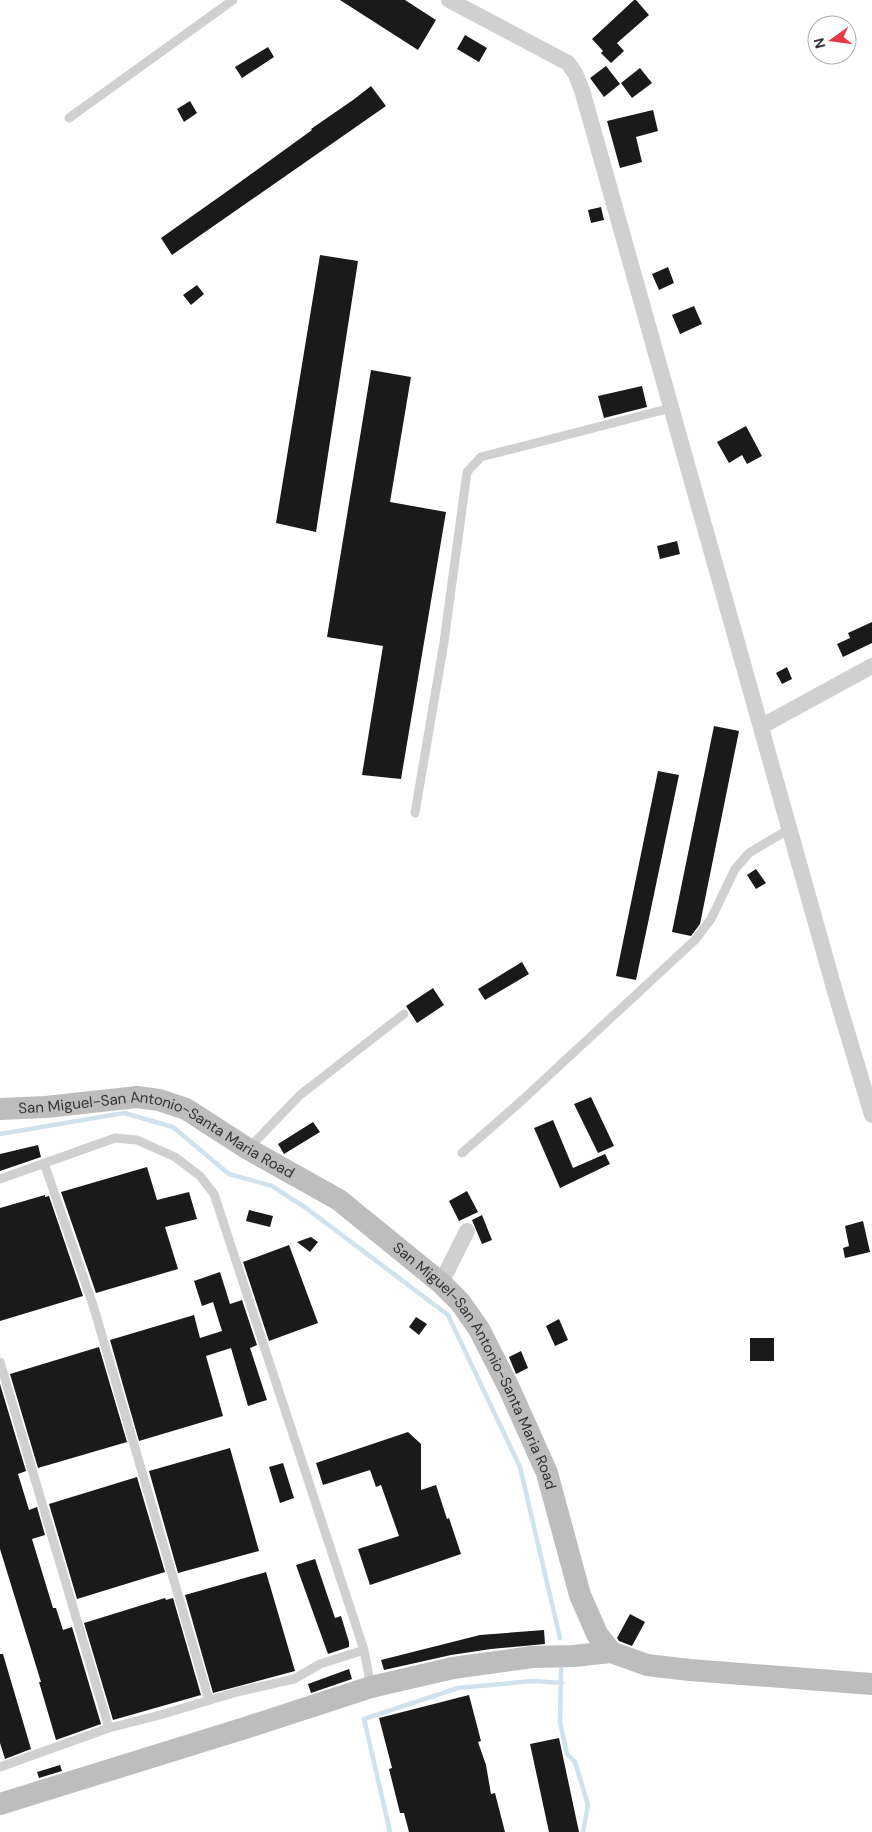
<svg xmlns="http://www.w3.org/2000/svg" width="872" height="1832" font-family="'DM Sans',sans-serif">
<style>
.lines{fill:none;stroke-linecap:round;stroke-linejoin:round}
.stream{stroke:#cfe2ee;stroke-width:4.5}
.building{fill:#1a1a1a}
.lane{stroke:#d0d0d0;stroke-width:9}
.street{stroke:#d0d0d0;stroke-width:16}
.secondary{stroke:#bdbdbd;stroke-width:22}
.labels{text-anchor:middle;dominant-baseline:central;stroke-width:5;stroke-linejoin:round;paint-order:stroke}
.street-label{font-size:15px;fill:#333;stroke:#fff}
</style>
<rect width="100%" height="100%" fill="#fff"/>
<g class="lines">
<!-- stream -->
<path class="stream" d="M0,1134L124,1113L173,1127L229,1174L272,1186L306,1208L448,1315L520,1467L560,1638
M561,1669L560,1722L567,1754L575,1762L588,1805L583,1832
M390,1832L364,1719L458,1688L533,1681L562,1683"/>
</g>
<!-- building -->
<path class="building" d="M340,0H405L436,20L418,50Z
M634,0H636L649,15L617,43L624,51L611,63L601,53L603,51L592,39Z
M465,35L487,48L479,62L457,49Z
M268,47L274,57L242,78L235,67Z
M606,66L620,84L604,97L590,78Z
M640,68L652,83L632,98L621,83Z
M371,86L386,106L172,255L161,238L222,195L312,130L311,129L353,100Z
M190,101L197,113L184,122L177,109Z
M653,110L658,131L636,137L642,162L620,168L607,121Z
M601,207L604,220L591,223L588,210Z
M320,255L358,261L316,532L276,523Z
M668,267L674,283L659,290L652,274Z
M197,285L204,294L191,305L183,295Z
M694,306L702,324L680,334L672,315Z
M371,370L411,377L390,502L446,512L401,779L362,775L383,646L327,637Z
M642,386L647,407L604,418L598,396Z
M746,426L762,456L747,464L742,455L729,463L717,442Z
M677,541L680,554L660,559L657,546Z
M872,622V643L843,657L837,644L850,638L848,633Z
M787,667L792,679L782,684L776,673Z
M714,726L739,731L700,924L691,936L672,932Z
M658,771L679,775L636,980L616,976Z
M756,869L766,883L756,889L747,875Z
M522,962L529,974L485,1000L478,989Z
M433,988L444,1005L417,1023L406,1006Z
M591,1097L614,1146L598,1153L574,1104Z
M553,1120L573,1168L605,1154L610,1164L560,1188L534,1128Z
M313,1122L320,1132L284,1154L278,1144Z
M38,1145L41,1157L0,1171V1154Z
M147,1167L157,1200L189,1192L197,1219L165,1227L178,1269L96,1293L61,1192Z
M467,1191L478,1212L459,1221L449,1201Z
M45,1195V1197L49,1196L83,1296L0,1321V1208Z
M249,1210L273,1216L270,1227L246,1221Z
M482,1215L492,1240L482,1244L472,1220Z
M863,1221L870,1252L845,1258L843,1248L849,1246L845,1226Z
M311,1237L318,1242L310,1252L297,1242Z
M289,1245L318,1323L269,1341L243,1262Z
M220,1272L230,1304L242,1300L257,1345L250,1348L267,1400L248,1406L231,1348L206,1356L223,1416L139,1441L110,1340L194,1315L200,1338L222,1331L213,1302L202,1306L194,1281Z
M416,1317L427,1324L419,1335L409,1327Z
M559,1319L568,1340L555,1346L546,1326Z
M750,1338H774V1361H750Z
M99,1347L127,1442L38,1468L10,1374Z
M521,1351L528,1368L516,1374L509,1357Z
M0,1384L26,1471L18,1474L29,1510L37,1507L45,1535L32,1539L53,1608H56L63,1630L72,1627L101,1724L56,1740L39,1682H41L0,1549Z
M408,1432L421,1444V1490L436,1485L447,1519L449,1518L461,1554L370,1585L358,1549L399,1536L381,1485L376,1487L370,1470L323,1485L316,1463Z
M230,1448L259,1551L178,1573L149,1471Z
M283,1463L294,1498L280,1503L269,1467Z
M137,1477L165,1572L77,1599L49,1504Z
M315,1559L335,1618L341,1616L349,1642V1647L328,1654L296,1565Z
M266,1572L295,1671L213,1693L185,1595Z
M165,1598L166,1600L173,1598L201,1695L113,1720L84,1623Z
M630,1614L645,1622L632,1646L619,1641L617,1638Z
M544,1630L545,1644L491,1649L451,1655L384,1670L381,1660L480,1635Z
M0,1654H3L31,1749L5,1759L0,1743Z
M349,1669L352,1679L311,1693L308,1684Z
M469,1695L481,1741L478,1742L486,1765L491,1794L495,1793L505,1832H409L404,1813H400L389,1769L392,1768L379,1718Z
M559,1738L579,1832H549L530,1744Z
M60,1765L62,1771L39,1778L37,1772Z"/>
<g class="lines">
<!-- lane -->
<path class="lane" d="M69,118L233,0
M415,813L444,642L467,472L481,457L671,408
M248,1149L300,1095L404,1014
M462,1153L518,1104L695,940L711,919L735,869L749,853L791,828
M44,1163L93,1305L209,1700
M0,1179L115,1138L137,1140L175,1157L200,1176L214,1194L364,1650L371,1687
M0,1362L109,1728
M0,1767L109,1728L160,1715L237,1692L294,1679L320,1664L364,1650"/>
<!-- street -->
<path class="street" d="M449,0L568,63L575,73L582,90L836,995L872,1115
M762,726L872,666
M441,1283L467,1231"/>
<!-- secondary -->
<g class="secondary">
<path id="s1" d="M0,1109L46,1107L137,1097L159,1100L186,1109L248,1149L339,1200L441,1283L460,1302L479,1329L509,1388L547,1473L580,1595L597,1634L611,1652L647,1665L690,1670L872,1684"/>
<path d="M0,1804L245,1728L371,1687L453,1668L532,1657L573,1656L611,1652"/>
</g>
</g>
<g class="labels">
<!-- street labels -->
<g class="street-label">
<text stroke="none"><textPath href="#s1" startOffset="166">San Miguel-San Antonio-Santa Maria Road</textPath></text>
<text stroke="none"><textPath href="#s1" startOffset="586">San Miguel-San Antonio-Santa Maria Road</textPath></text>
</g>
</g>
<!-- north arrow -->
<g transform="translate(832 40) rotate(256)"><circle r="24" fill="#ffffff" stroke="#adadad"/>
<path d="M0-4L9 19L0 12L-9 19Z" fill="#e63946"/>
<text y="-8" font-size="14" font-weight="bold" text-anchor="middle" fill="#333333">N</text>
</g>
</svg>
